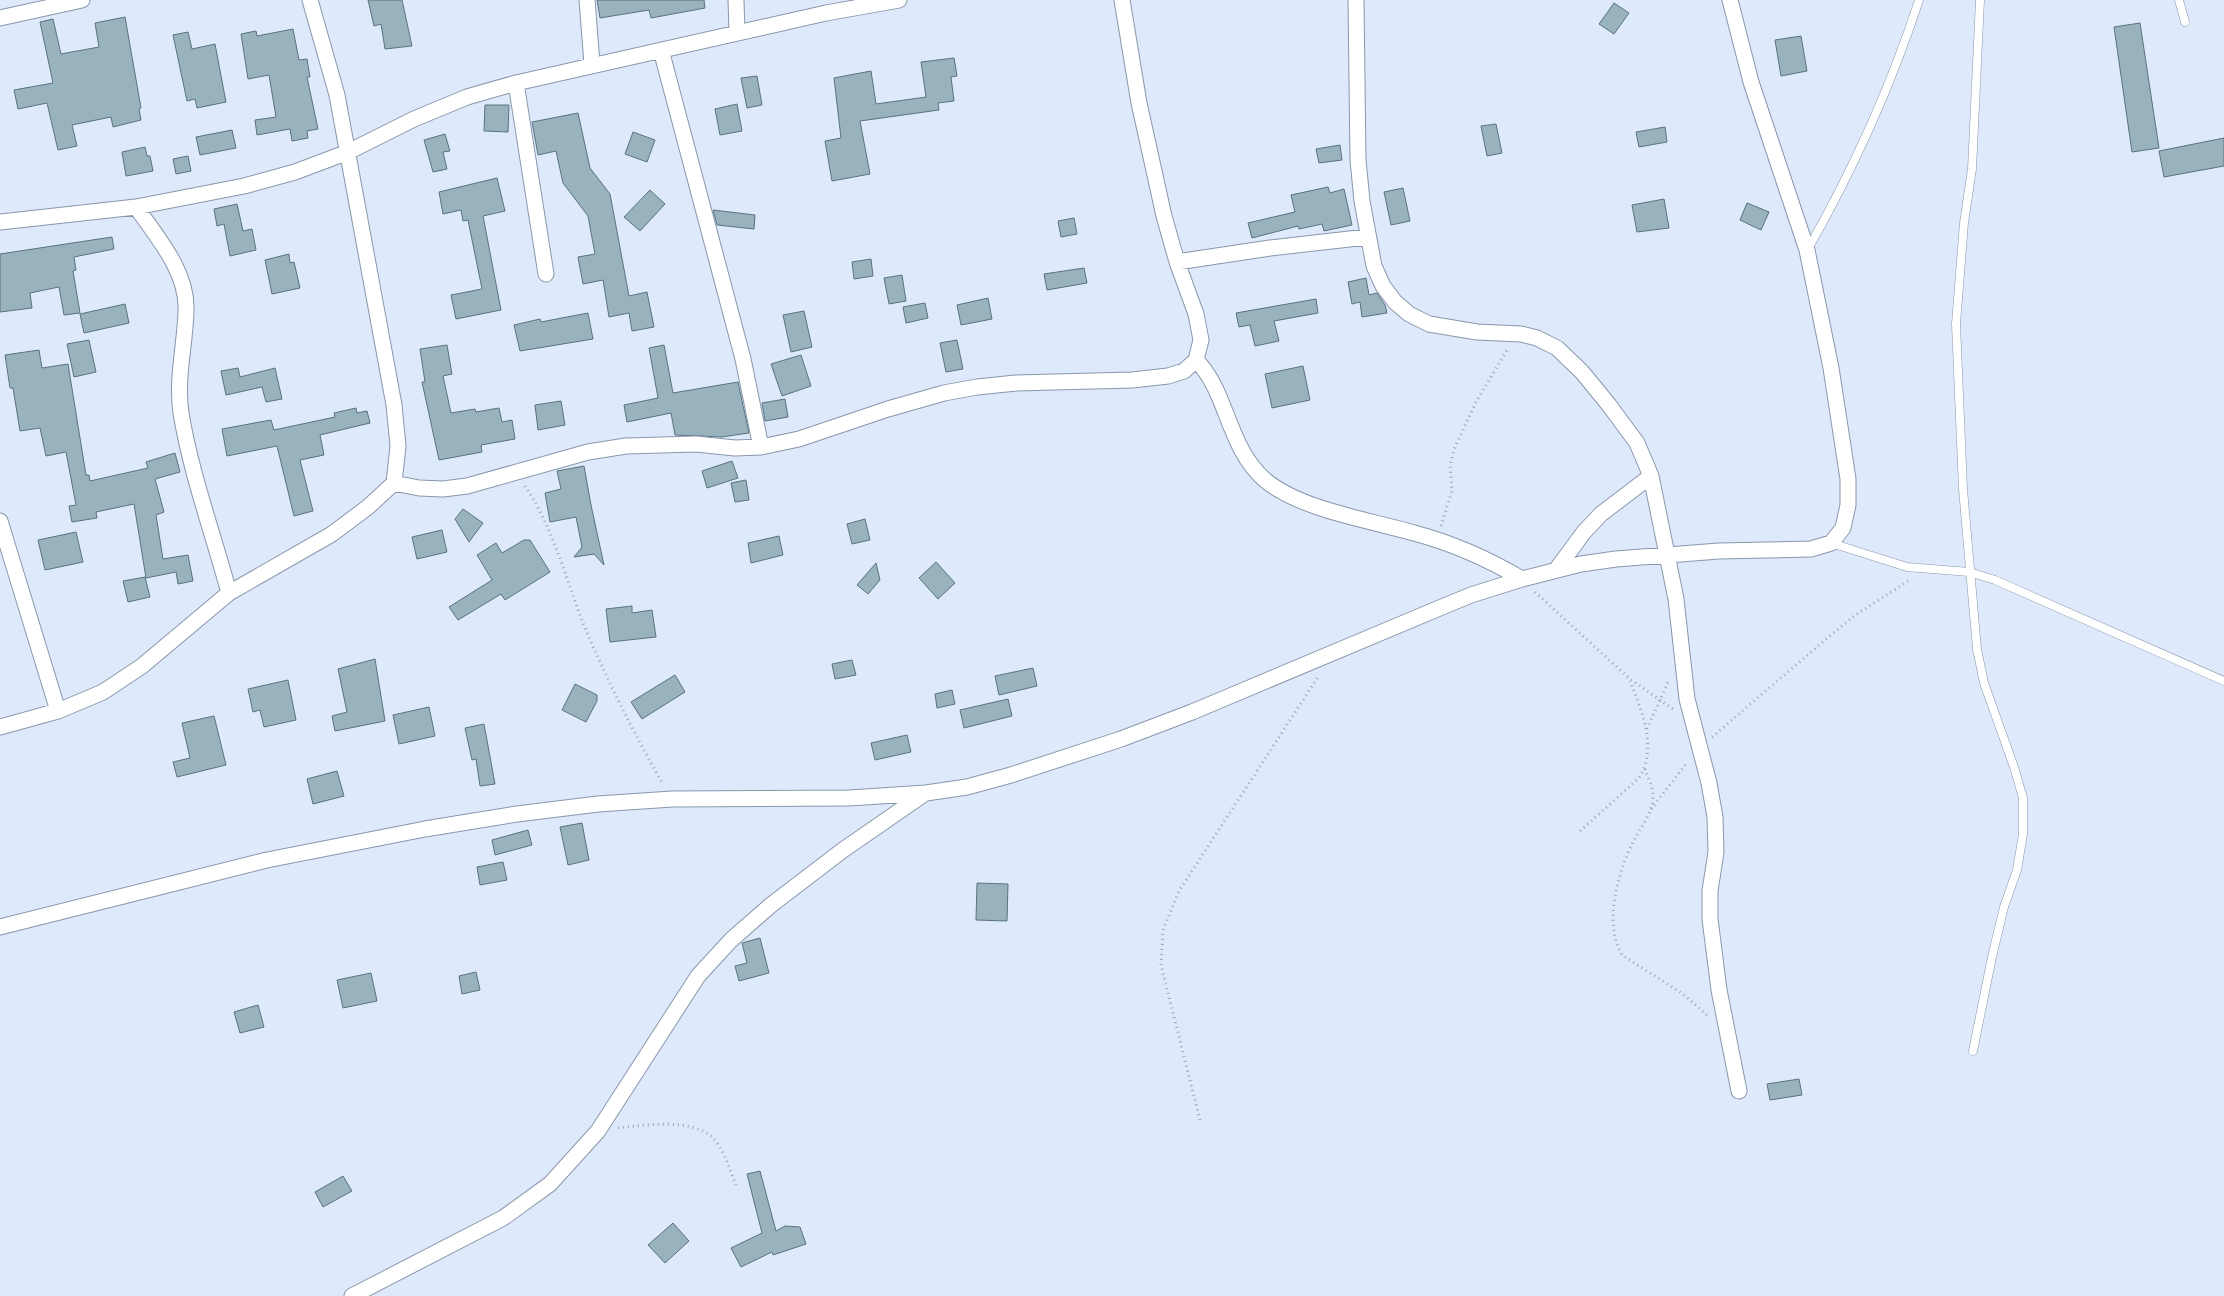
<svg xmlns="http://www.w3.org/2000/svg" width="2224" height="1296" font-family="Overpass,sans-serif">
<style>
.building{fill:#98b3be;stroke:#59737d}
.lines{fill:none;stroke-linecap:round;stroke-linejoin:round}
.lane-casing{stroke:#8997ac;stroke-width:9}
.street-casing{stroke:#8997ac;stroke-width:17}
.path{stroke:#9ba5b3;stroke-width:3;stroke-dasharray:1 4;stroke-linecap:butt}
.lane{stroke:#fff;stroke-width:8}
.street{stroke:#fff;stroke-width:15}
</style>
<rect width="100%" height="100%" fill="#deeafb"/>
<!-- building -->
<path class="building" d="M368,0H402L412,46L385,49L381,24L374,26Z
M597,0H704L705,8L651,18L649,10L600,18Z
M1614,3L1629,13L1614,34L1599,24Z
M125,17L141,108L139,109L141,120L113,127L111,117L72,125L77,146L58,150L47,103L18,109L14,90L53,83L40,22L53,19L61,54L99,47L95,23Z
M2140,23L2159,148L2132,152L2114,27Z
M293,29L299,60L307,59L310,77H307L318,129L307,131L308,138L292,141L290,129L257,135L255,120L276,117L269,75L248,79L241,34L256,31L257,36Z
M188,32L192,49L215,44L226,102L197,108L195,99L187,101L173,35Z
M1801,36L1807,71L1781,76L1775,40Z
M954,58L957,76L951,77L954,101L938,103L939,110L860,121L870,174L832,181L825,141L841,138L834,78L871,71L876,104L926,97L921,62Z
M757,76L762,105L747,108L741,78Z
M737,104L742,131L720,135L715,109Z
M485,105H509L508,132L484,131Z
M578,113L590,168L610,194L629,296L647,292L654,327L632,331L629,313L609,317L603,280L583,284L578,257L595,254L588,216L563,183L556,151L538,155L532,122Z
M1496,124L1502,153L1487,156L1481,126Z
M1665,127L1667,142L1639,147L1636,132Z
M232,130L236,148L200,155L196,137Z
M633,132L655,140L647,162L625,154Z
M445,134L450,151L443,152L447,169L433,172L424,140Z
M2224,138V166L2164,177L2159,151Z
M1340,145L1342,160L1319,163L1316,149Z
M145,147L147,156H150L153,171L126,176L122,152Z
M188,156L191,171L176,174L173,159Z
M497,178L505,211L483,216L501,310L456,319L451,295L482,289L468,220L463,221L461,210L443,214L439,192Z
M1328,187L1330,193L1344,189L1352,225L1324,231L1322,224L1299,229L1298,226L1252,238L1248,223L1295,212L1291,195Z
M1403,188L1410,221L1391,225L1384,192Z
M650,190L665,204L640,231L624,217Z
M1664,199L1669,228L1637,232L1632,205Z
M1747,203L1769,212L1761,230L1740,220Z
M237,204L243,231L252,229L256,250L230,256L224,224L217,226L214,209Z
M713,210L755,215L754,229L717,225Z
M1074,218L1077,234L1061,237L1058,221Z
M112,237L114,249L74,257L76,270L73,271L80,313L64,315L59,287L30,293L32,308L0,312V254Z
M289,254L290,263L294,262L300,288L272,294L265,260Z
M871,259L873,276L854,279L852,262Z
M1084,268L1087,283L1047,290L1044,274Z
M902,275L906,301L889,304L884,278Z
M1366,278L1369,295L1377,293L1385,305L1387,313L1362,317L1360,302L1352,304L1348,282Z
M988,298L992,319L961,325L957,305Z
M1316,299L1318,313L1274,321L1279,341L1255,346L1250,325L1239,327L1236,313Z
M925,303L928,318L906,323L903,307Z
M125,304L129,323L84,333L80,314Z
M804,311L812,347L791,352L783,315Z
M588,313L593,339L520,351L514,325L540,319L541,322Z
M89,340L96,372L74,377L67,344Z
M957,340L963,369L946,372L940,343Z
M447,345L452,374L443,376L451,413L475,409L476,412L499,408L502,422L512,420L515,439L481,445L482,452L439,460L422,382H425L420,349Z
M664,345L673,393L738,382L749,433L722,437L675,435L671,413L627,422L624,405L658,398L649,348Z
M39,350L42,368L68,364L86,475H89L90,481L148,468L146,462L175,453L180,472L155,479L164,512L156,515L163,559L188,555L193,581L178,584L176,572L146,578L134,504L96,512L97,518L72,522L69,506L76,505L66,452L46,456L40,428L20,431L13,388H10L5,355Z
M801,355L811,386L782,396L771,364Z
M1303,366L1310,400L1272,408L1265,374Z
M238,368L240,377L275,368L282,399L266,402L262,387L226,395L221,371Z
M785,399L788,417L765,421L762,403Z
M561,401L565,425L538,430L535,405Z
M356,408L357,413L367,411L370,423L320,435L324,455L300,460L313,511L294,516L277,446L227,456L222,429L271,420L274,430L335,417L334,413Z
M732,461L738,478L707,488L702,471Z
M584,466L591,505L604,565L594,554L574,557L582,547L576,517L550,522L545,493L561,489L557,471Z
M746,480L749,500L735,502L731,483Z
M463,509L483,523L469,542L455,519Z
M865,519L870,540L852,544L847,524Z
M442,530L447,552L417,559L412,537Z
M76,532L83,562L45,570L38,540Z
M779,536L783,555L751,563L748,543Z
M524,540H530L550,572L505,600L501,594L458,620L449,607L492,580L477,555L496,543L502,553Z
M936,562L955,583L938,599L919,578Z
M876,563L880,580L868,594L857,585Z
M145,577L150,597L128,602L123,581Z
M632,606V613L652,610L656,637L610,642L606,609Z
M375,659L385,721L335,731L332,716L347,712L338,669Z
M852,660L856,675L835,679L832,664Z
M1033,668L1037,686L999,695L995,676Z
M675,675L685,692L642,719L631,702Z
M288,680L296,720L264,727L260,710L253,712L248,689Z
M575,684L597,695V701L586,722L562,710Z
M952,690L955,704L937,708L935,694Z
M1008,699L1012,716L964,728L960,710Z
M429,707L435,736L399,744L393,715Z
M214,716L226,765L177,777L173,762L190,758L182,723Z
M484,724L495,784L480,786L476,759L472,760L465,728Z
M907,735L911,752L875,760L871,743Z
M337,771L344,796L313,804L307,779Z
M582,823L589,860L568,865L560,827Z
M528,830L532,845L495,855L492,840Z
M503,862L507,880L480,885L477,867Z
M977,883L1008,884L1007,921L976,920Z
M760,938L769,973L739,981L735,966L747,963L742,943Z
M476,972L480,990L462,994L459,976Z
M371,973L377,1001L343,1008L337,980Z
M258,1005L264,1027L240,1033L234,1012Z
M1799,1079L1802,1095L1770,1100L1767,1084Z
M760,1171L776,1231L785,1226L800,1227L806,1244L773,1255L772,1252L741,1267L731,1248L762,1233L747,1174Z
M343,1176L352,1191L323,1207L315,1192Z
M673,1223L689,1241L665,1263L648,1245Z"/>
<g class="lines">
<defs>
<path id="lane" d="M2179,0L2185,22
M1808,249C1854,168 1890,89 1919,0
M1831,543L1907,567L1969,572L1995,580L2224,681
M1973,1051L1992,957L2004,907L2017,870L2023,834V798L2014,767L1984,683L1977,649L1963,489L1956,324L1964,223L1972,169L1980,0"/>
<path id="street" d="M587,0L592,64
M736,0L737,33
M1356,0L1358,160L1362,201L1374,266L1383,286L1395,302L1409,314L1429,324L1477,332L1521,334L1537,338L1557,348L1582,372L1609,405L1637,443L1651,476L1676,599L1687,699L1709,783L1715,817L1716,852L1710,891V919L1719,990L1739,1091
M0,18L82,0
M661,50L743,359L761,447
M516,83L546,274
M136,207C157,237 188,272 186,311C185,346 176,378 181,413C191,474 213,533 229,593
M0,222L136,207L244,186L295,172L348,152L414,119L467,97L516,83L826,13L899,0
M1177,262L1270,248L1367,237
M1196,360C1228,392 1227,447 1265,480C1301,510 1370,520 1414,533C1452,543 1488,559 1522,579
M394,483L419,488L443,489L467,486L588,452L626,446L696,444L735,448L761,447L799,439L888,409L944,393L977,387L1016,383L1132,380L1168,376L1184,371L1196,360L1201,340L1196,314L1177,262L1164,216L1139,103L1122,0
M0,521L58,711
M1556,570L1584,532L1601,514L1651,476
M0,727L58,711L103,692L142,666L229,593L332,534L368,507L394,483L398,446L394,405L337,95L310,0
M0,927L267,860L425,829L517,814L598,804L672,799L849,798L926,793L967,787L1011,775L1121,739L1192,712L1430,612L1471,595L1522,579L1581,564L1616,559L1719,551L1811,549L1831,543L1843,528L1848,505V479L1831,368L1807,250L1751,82L1730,0
M352,1296L503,1218L550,1184L598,1131L698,976L731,940L771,905L843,850L924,794"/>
</defs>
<!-- lane casing -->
<use href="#lane" class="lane-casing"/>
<!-- street casing -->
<use href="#street" class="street-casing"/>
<!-- path -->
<path class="path" d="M525,486C553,527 565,577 583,623C606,678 633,732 663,784
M1441,526L1452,491L1450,465L1455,447L1476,402L1507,350
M1535,592L1630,679L1673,709
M1647,729L1668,682
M1712,737L1831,635L1854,616L1908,581
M1645,769C1648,778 1654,789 1653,798C1652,814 1641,827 1634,840C1618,872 1603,922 1622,955L1683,994L1707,1015
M1651,809L1687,763
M1580,831L1639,778C1658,747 1642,712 1630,681
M1200,1120L1161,965L1163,930L1179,891L1318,677
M618,1128C644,1125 691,1118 712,1137C724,1149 730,1170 736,1185"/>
<!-- lane -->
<use href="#lane" class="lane"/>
<!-- street -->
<use href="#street" class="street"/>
</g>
</svg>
